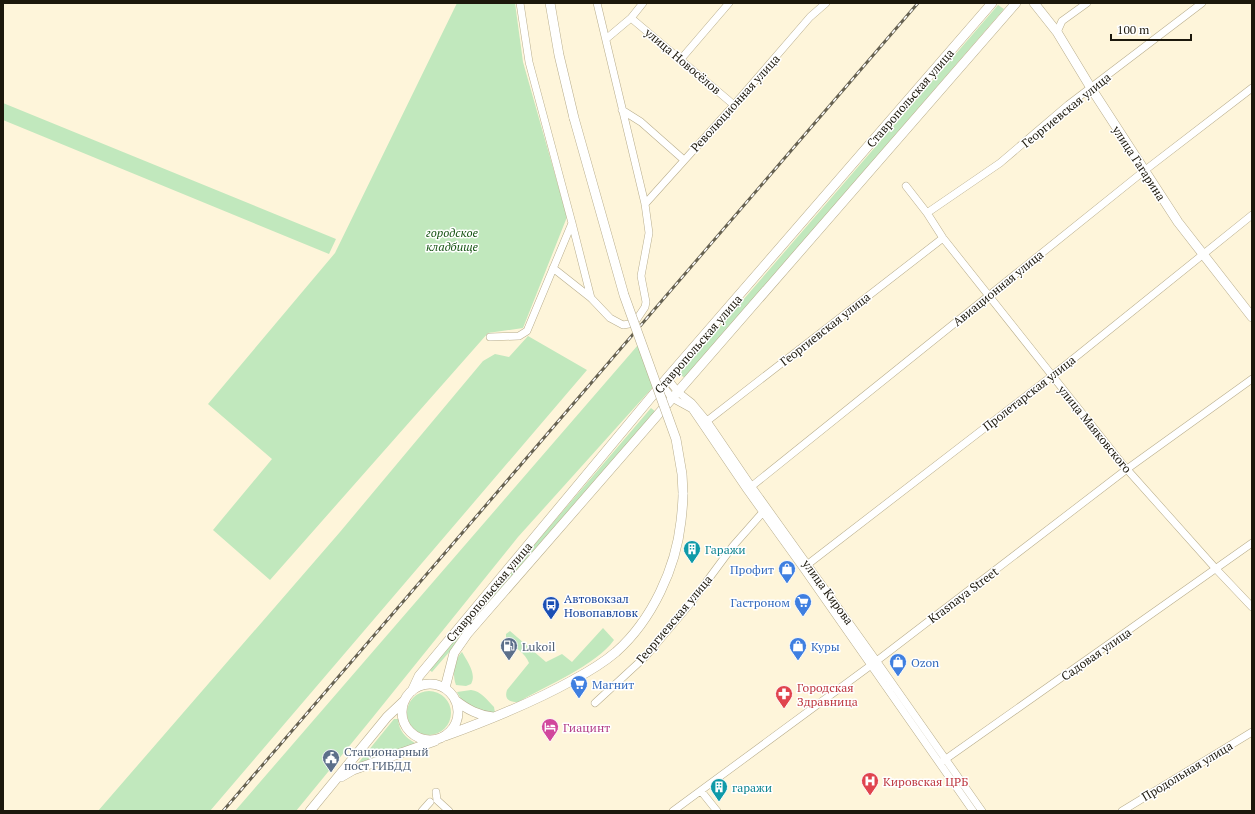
<svg xmlns="http://www.w3.org/2000/svg" width="1255" height="814" font-family="'PT Serif',serif">
<style>
.green{fill:#c1e8bd}
.lines{fill:none;stroke-linecap:round;stroke-linejoin:round}
.minor-casing{stroke:#b8ad8c;stroke-width:8}
.major-casing{stroke:#b8ad8c;stroke-width:10}
.minor{stroke:#fff;stroke-width:7}
.major{stroke:#fff;stroke-width:9}
.rail-casing{stroke:#676251;stroke-width:3}
.rail{stroke:#fff;stroke-width:1.5;stroke-dasharray:4.5;stroke-linecap:butt}
.major-bridge-casing{stroke:#b8ad8c;stroke-width:10;stroke-linecap:butt}
.major-bridge{stroke:#fff;stroke-width:9}
.labels{text-anchor:middle;dominant-baseline:central;stroke-width:3;stroke-linejoin:round;paint-order:stroke}
.street-label{font-size:12px;fill:#1c180c;stroke:#fff}
.park-label{font-size:12px;font-style:italic;fill:#195516;stroke:#fff}
.culture-label{font-size:12px;fill:#0d838f;stroke:#fff;text-anchor:start}
.shop-label{font-size:12px;fill:#366cbe;stroke:#fff;text-anchor:start}
.transit-label{font-size:12px;fill:#164399;stroke:#fff;text-anchor:start}
.service-label{font-size:12px;fill:#4e5e75;stroke:#fff;text-anchor:start}
.health-label{font-size:12px;fill:#be3a42;stroke:#fff;text-anchor:start}
.hotel-label{font-size:12px;fill:#b23c85;stroke:#fff;text-anchor:start}
</style>
<rect width="100%" height="100%" fill="#fef5da"/>
<!-- green -->
<path class="green" d="M457,3H515L523,62L567,217L523,328L488,333L270,580L213,530L272,459L208,404L335,253Z
M998,5L1004,9L685,378L679,374Z
M3,103L336,239L329,254L3,120Z
M528,336L587,370L210,811H98L340,532L483,361L495,354L509,357Z
M638,345L653,387L518,537L369,722L296,811H235Z
M651,408L656,412L432,672L428,669Z
M603,628L614,640C596,665 546,686 518,702C509,702 504,699 507,690L529,663C525,652 512,647 506,637V634L510,631L546,662L562,654L572,662Z
M462,652C467,661 477,674 471,684L466,686L456,685C452,675 454,659 462,652Z
M471,690C481,691 487,700 494,707L495,713L479,711L461,699L457,692Z
M407 713a22 22 0 1 1 44 0a22 22 0 1 1-44 0Z
M394,719H398C399,731 405,737 415,743V746L361,765L359,762Z"/>
<g class="lines">
<defs>
<path id="minor" d="M520,3L529,62L572,223L591,298
M631,18L734,105
M1057,32L1062,21L1087,3
M606,39L631,18L643,3
M681,59L729,3
M622,110L641,122L684,160
M906,186L927,213L943,238L1124,466L1216,569L1252,607
M645,204L734,105L810,17L826,3
M927,213L1000,163L1068,105L1202,3
M553,268L591,298L610,318L623,325L629,324L637,319L645,307L646,302L641,276L649,233L645,204L597,3
M490,337L519,336L527,331L572,223
M667,378L678,392L692,403L707,421L752,487L873,656L982,811
M662,385L672,398L692,409L747,490L803,568L973,811
M707,421L943,238
M747,490L1144,171L1252,88
M803,568L1052,376L1252,215
M595,703L646,656L690,604L733,546L763,512
M943,761L1252,543
M701,791L717,811
M436,792L437,800L449,811
M422,811L430,802
M673,811L874,663L1127,469L1252,379
M1122,811L1252,732"/>
<path id="major" d="M550,3L559,55L574,118
M1034,3L1057,32L1091,88L1178,222L1252,317
M402 712a28 28 0 1 1 56 0a28 28 0 1 1-56 0Z
M445,688L454,653L468,633L1016,3
M412,691L419,676L667,378L992,3
M455,700C468,710 478,715 493,717
M445,736C489,720 532,703 573,680C588,672 603,663 616,652C652,620 676,568 681,521C682,512 683,503 683,493
M341,777L353,770L435,741
M310,811L387,717L405,700"/>
</defs>
<!-- minor casing -->
<use href="#minor" class="minor-casing"/>
<!-- major casing -->
<use href="#major" class="major-casing"/>
<!-- minor -->
<use href="#minor" class="minor"/>
<!-- major -->
<use href="#major" class="major"/>
<defs>
<path id="rail" d="M223,811L918,3"/>
</defs>
<!-- rail casing -->
<use href="#rail" class="rail-casing"/>
<!-- rail -->
<use href="#rail" class="rail"/>
<defs>
<path id="major-bridge" d="M574,118L624,295L676,439L682,474L683,493"/>
</defs>
<!-- major-bridge casing -->
<use href="#major-bridge" class="major-bridge-casing"/>
<!-- major-bridge -->
<use href="#major-bridge" class="major-bridge"/>
</g>
<!-- icons -->
<defs>
<symbol id="building-pin" viewBox="-11 -11 22 30"><path d="M0 17L-7.5 6A9.5 9.5 0 1 1 7.5 6Z" fill="#0f9aa8" stroke="#fff"/><path d="M-4-6H4V6H1V3H-1V6H-4ZM-2.5-4.3h1.7v1.8h-1.7ZM.8-4.3h1.7v1.8H.8ZM-2.5-1h1.7V.8h-1.7ZM.8-1h1.7V.8H.8Z" fill="#fff"/></symbol>
<symbol id="shop-pin" viewBox="-11 -11 22 30"><path d="M0 17L-7.5 6A9.5 9.5 0 1 1 7.5 6Z" fill="#3f7fe0" stroke="#fff"/><path d="M-5-2.5h2.3a2.7 3.5 0 0 1 5.4 0H5L5.5 6h-11ZM-1.5-2.5h3a1.5 2.3 0 0 0-3 0Z" fill="#fff"/></symbol>
<symbol id="supermarket-pin" viewBox="-11 -11 22 30"><path d="M0 17L-7.5 6A9.5 9.5 0 1 1 7.5 6Z" fill="#3f7fe0" stroke="#fff"/><path d="M-6-5.5h2.5l.6 2H6L4.5 2H-2.5L-4.4-4H-6ZM-1.5 3.2a1.3 1.3 0 1 0 .1 0ZM3 3.2a1.3 1.3 0 1 0 .1 0Z" fill="#fff"/></symbol>
<symbol id="bus-pin" viewBox="-11 -11 22 30"><path d="M0 17L-7.5 6A9.5 9.5 0 1 1 7.5 6Z" fill="#1a4fb4" stroke="#fff"/><path d="M-5-6H5V4H4V6H2V4H-2V6H-4V4H-5ZM-3.5-4V0h7V-4ZM-3.5 1.2v1.5H-2V1.2ZM2 1.2v1.5H3.5V1.2Z" fill="#fff"/></symbol>
<symbol id="fuel-pin" viewBox="-11 -11 22 30"><path d="M0 17L-7.5 6A9.5 9.5 0 1 1 7.5 6Z" fill="#5c6f8a" stroke="#fff"/><path d="M-5.5-6h7V0h2V4h1.3V-2.5L3-4.5l.8-.8L6-3V5H2.5V1h-1V6h-7ZM-4.2-4.7v3.2H.2V-4.7Z" fill="#fff"/></symbol>
<symbol id="pharmacy-pin" viewBox="-11 -11 22 30"><path d="M0 17L-7.5 6A9.5 9.5 0 1 1 7.5 6Z" fill="#e0444e" stroke="#fff"/><path d="M-2-6h4v4h4v4h-4v4h-4v-4h-4v-4h4Z" fill="#fff"/></symbol>
<symbol id="hotel-pin" viewBox="-11 -11 22 30"><path d="M0 17L-7.5 6A9.5 9.5 0 1 1 7.5 6Z" fill="#d1479c" stroke="#fff"/><path d="M-6-4.5h1.5V1H6V5H4.5V3h-9V5H-6ZM-4 0a1.8 1.8 0 1 1 3.6 0ZM.5 0V-2.5h3Q6-2.5 6 0Z" fill="#fff"/></symbol>
<symbol id="civic-pin" viewBox="-11 -11 22 30"><path d="M0 17L-7.5 6A9.5 9.5 0 1 1 7.5 6Z" fill="#5c6f8a" stroke="#fff"/><path d="M-.6-6.5H3V-4.5H.6V-3L4-1V1h2V6H-6V1h2V-1L-.6-3ZM-1.2 2.5V6h2.4V2.5Z" fill="#fff"/></symbol>
<symbol id="hospital-pin" viewBox="-11 -11 22 30"><path d="M0 17L-7.5 6A9.5 9.5 0 1 1 7.5 6Z" fill="#e0444e" stroke="#fff"/><path d="M-5-5h3v3.5h4V-5h3V5h-3V1.5h-4V5h-3Z" fill="#fff"/></symbol>
</defs>
<g fill-rule="evenodd">
<use href="#building-pin" x="682" y="539" width="20" height="27"/>
<use href="#shop-pin" x="777" y="559" width="20" height="27"/>
<use href="#supermarket-pin" x="793" y="592" width="20" height="27"/>
<use href="#bus-pin" x="541" y="595" width="20" height="27"/>
<use href="#fuel-pin" x="499" y="636" width="20" height="27"/>
<use href="#shop-pin" x="788" y="636" width="20" height="27"/>
<use href="#shop-pin" x="888" y="652" width="20" height="27"/>
<use href="#supermarket-pin" x="569" y="674" width="20" height="27"/>
<use href="#pharmacy-pin" x="774" y="684" width="20" height="27"/>
<use href="#hotel-pin" x="540" y="717" width="20" height="27"/>
<use href="#civic-pin" x="321" y="748" width="20" height="27"/>
<use href="#hospital-pin" x="860" y="771" width="20" height="27"/>
<use href="#building-pin" x="709" y="777" width="20" height="27"/>
</g>
<g class="labels">
<!-- street labels -->
<g class="street-label">
<text transform="translate(683 61) rotate(40)">улица Новосёлов</text>
<text transform="translate(910 98) rotate(-49)">Ставропольская улица</text>
<text transform="translate(735 103) rotate(-48)">Революционная улица</text>
<text transform="translate(1066 110) rotate(-39)">Георгиевская улица</text>
<text transform="translate(1139 163) rotate(57)">улица Гагарина</text>
<text transform="translate(998 288) rotate(-39)">Авиационная улица</text>
<text transform="translate(825 329) rotate(-38)">Георгиевская улица</text>
<text transform="translate(698 344) rotate(-49)">Ставропольская улица</text>
<text transform="translate(1029 393) rotate(-38)">Пролетарская улица</text>
<text transform="translate(1095 429) rotate(51)">улица Маяковского</text>
<text transform="translate(489 592) rotate(-50)">Ставропольская улица</text>
<text transform="translate(828 592) rotate(54)">улица Кирова</text>
<text transform="translate(963 595) rotate(-37)">Krasnaya Street</text>
<text transform="translate(674 619) rotate(-50)">Георгиевская улица</text>
<text transform="translate(1096 654) rotate(-35)">Садовая улица</text>
<text transform="translate(1187 771) rotate(-31)">Продольная улица</text>
</g>
<!-- park labels -->
<g class="park-label">
<text x="452" y="232">городское<tspan x="452" dy="14">кладбище</tspan></text>
</g>
<!-- culture labels -->
<g class="culture-label">
<text x="705" y="549">Гаражи</text>
<text x="732" y="787">гаражи</text>
</g>
<!-- shop labels -->
<g class="shop-label">
<text x="774" y="569" text-anchor="end">Профит</text>
<text x="790" y="602" text-anchor="end">Гастроном</text>
<text x="811" y="646">Куры</text>
<text x="911" y="662">Ozon</text>
<text x="592" y="684">Магнит</text>
</g>
<!-- transit labels -->
<g class="transit-label">
<text x="564" y="598">Автовокзал<tspan x="564" dy="14">Новопавловк</tspan></text>
</g>
<!-- service labels -->
<g class="service-label">
<text x="522" y="646">Lukoil</text>
<text x="344" y="751">Стационарный<tspan x="344" dy="14">пост ГИБДД</tspan></text>
</g>
<!-- health labels -->
<g class="health-label">
<text x="797" y="687">Городская<tspan x="797" dy="14">Здравница</tspan></text>
<text x="883" y="781">Кировская ЦРБ</text>
</g>
<!-- hotel labels -->
<g class="hotel-label">
<text x="563" y="727">Гиацинт</text>
</g>
</g>
<!-- border -->
<rect width="1255" height="814" fill="none" stroke="#1c180c" stroke-width="8"/>
<!-- scale -->
<path d="M1111 34v6h80v-6" fill="none" stroke="#1c180c" stroke-width="2"/>
<text x="1117" y="34" font-size="12" fill="#1c180c" stroke="#ffffff" stroke-width="3" paint-order="stroke">100 m</text>
</svg>
